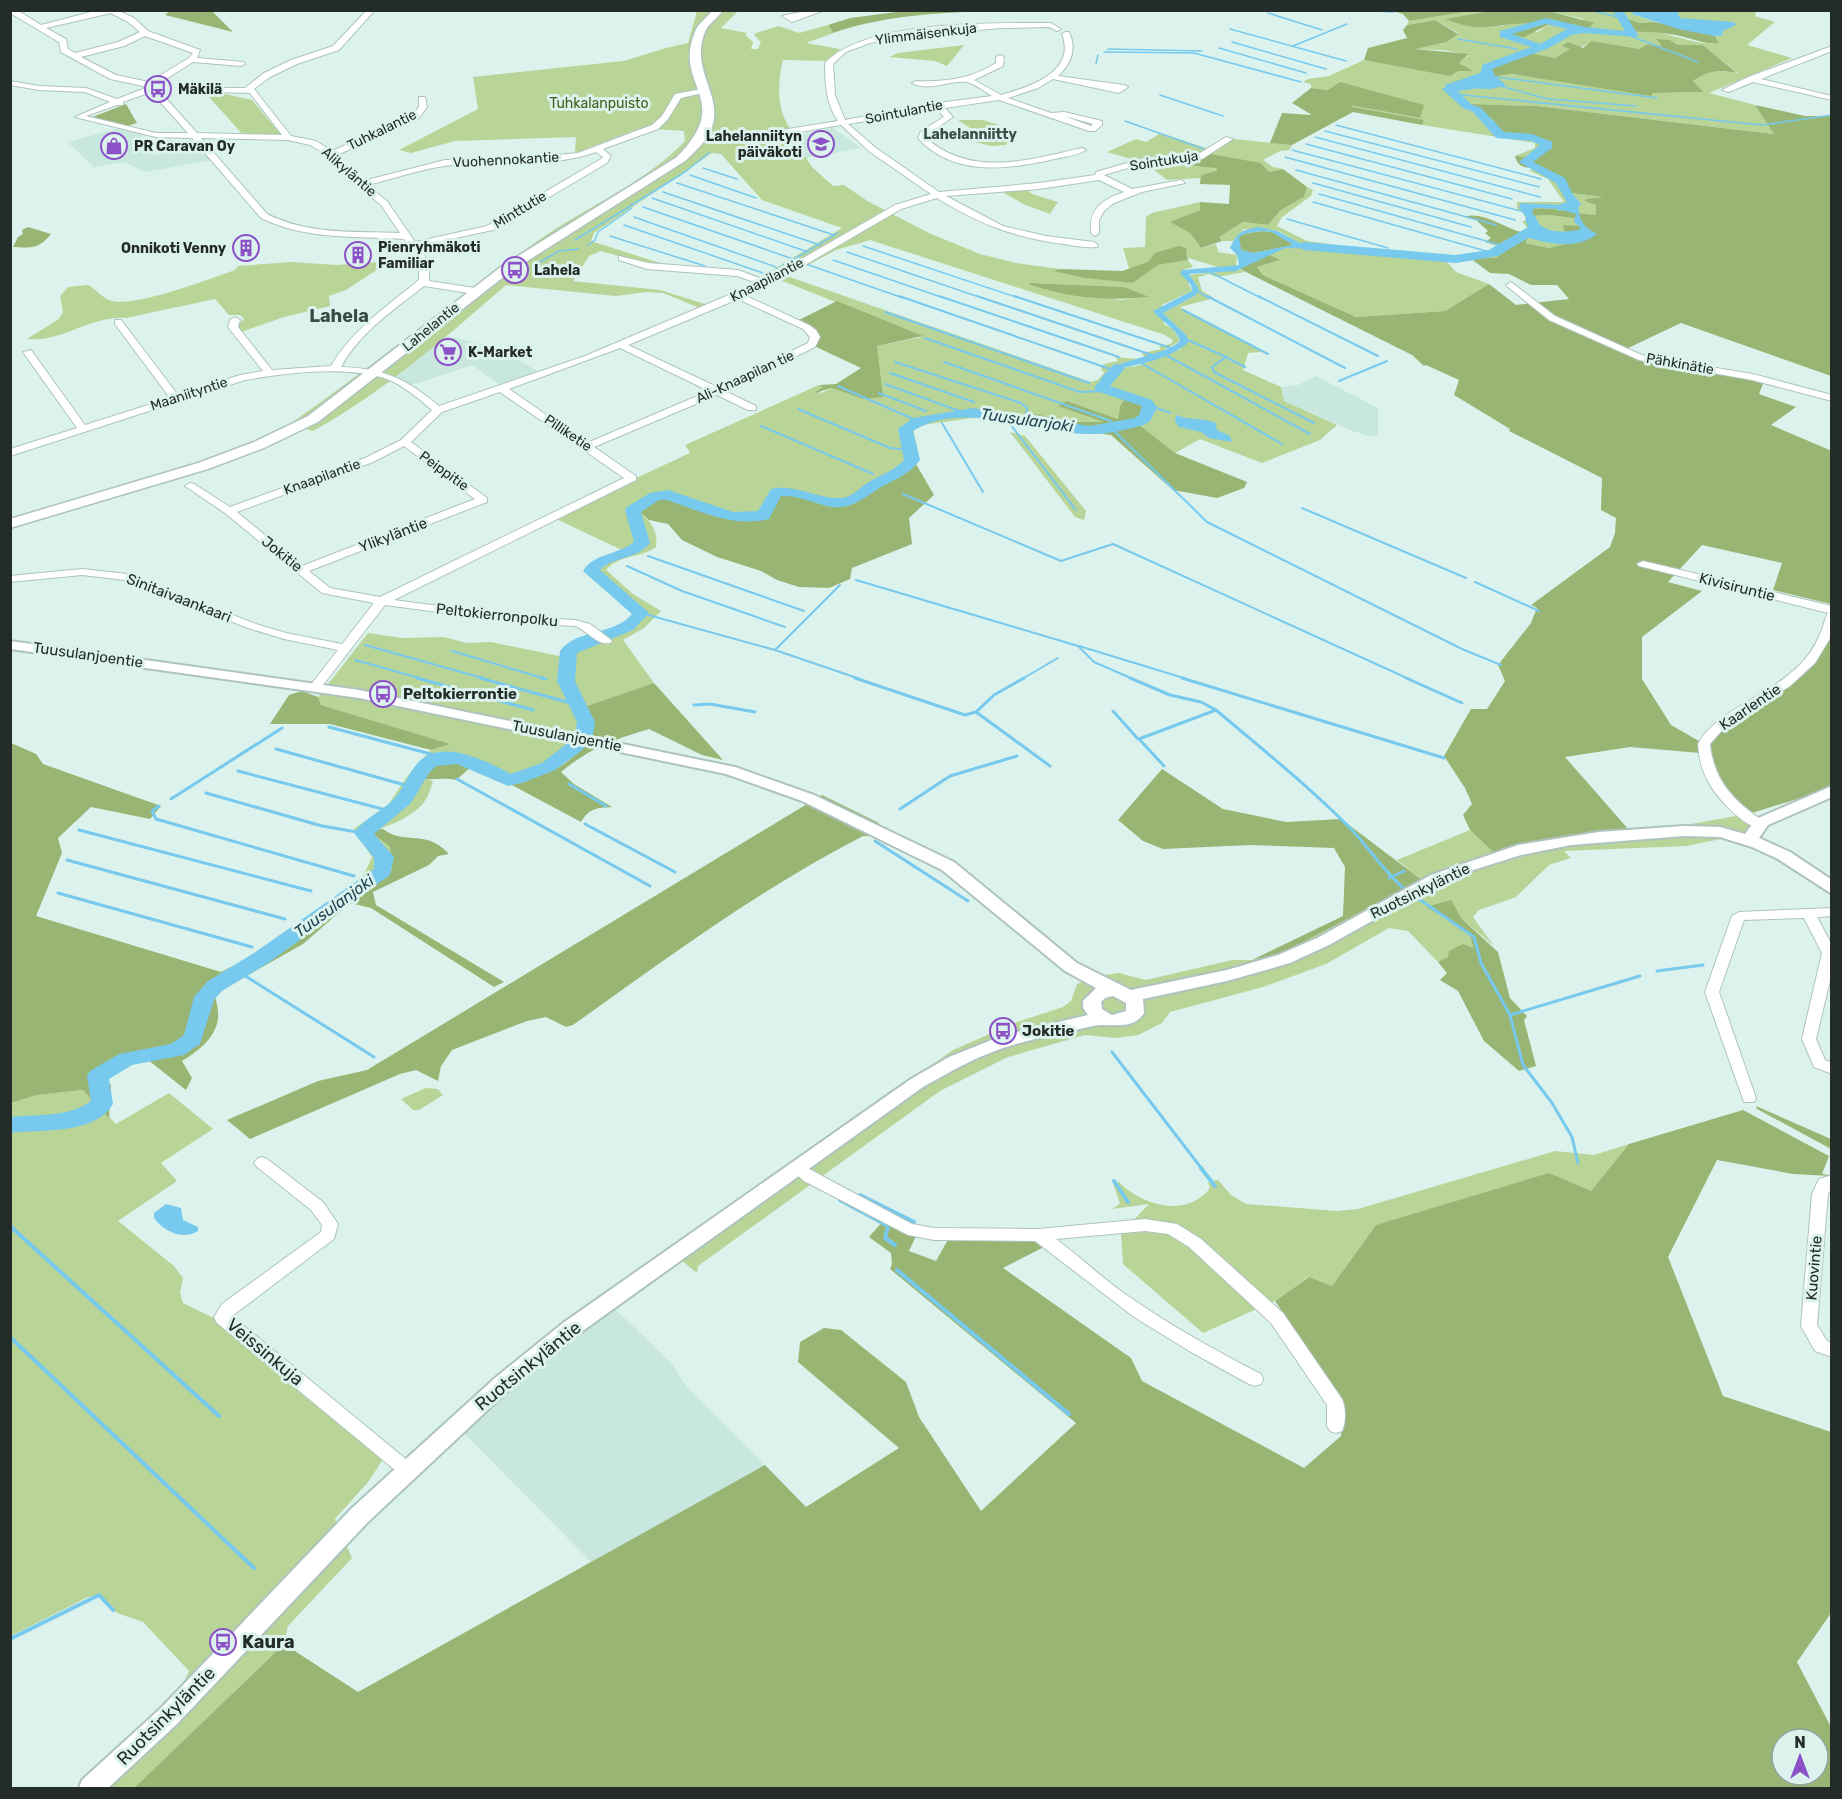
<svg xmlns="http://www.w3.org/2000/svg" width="1842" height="1799" font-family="Rubik,sans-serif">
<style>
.built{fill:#c8e7df}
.green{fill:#b9d497;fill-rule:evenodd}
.forest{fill:#99b573;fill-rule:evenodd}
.water{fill:#77c9ee;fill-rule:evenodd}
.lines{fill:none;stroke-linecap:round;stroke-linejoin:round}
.stream-far3{stroke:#77c9ee;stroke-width:1.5}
.stream-far2{stroke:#77c9ee;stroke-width:2}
.stream-far1{stroke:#77c9ee;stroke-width:3}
.stream{stroke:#77c9ee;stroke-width:4}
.river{fill:#77c9ee;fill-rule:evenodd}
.minor-casing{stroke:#aec3be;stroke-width:2}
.tertiary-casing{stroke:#aec3be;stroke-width:4}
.secondary-casing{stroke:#aec3be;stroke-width:3}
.minor{fill:#fff;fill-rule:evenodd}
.tertiary{fill:#fff;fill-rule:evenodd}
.secondary{fill:#fff;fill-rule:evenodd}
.labels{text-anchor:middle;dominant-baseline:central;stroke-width:6;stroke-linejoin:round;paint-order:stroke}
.far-street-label{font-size:14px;fill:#242c2a;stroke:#dcf3ed}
.far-poi-label{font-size:14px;font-weight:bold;fill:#242c2a;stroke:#dcf3ed;text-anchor:start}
.far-park-label{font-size:14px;fill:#455f19;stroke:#dcf3ed}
.far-neighbourhood-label{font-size:14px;font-weight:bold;fill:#394b47;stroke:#dcf3ed}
.street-label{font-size:15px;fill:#242c2a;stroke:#dcf3ed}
.poi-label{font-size:15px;font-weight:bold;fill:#242c2a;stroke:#dcf3ed;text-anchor:start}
.water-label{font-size:16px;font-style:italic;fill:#214656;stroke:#dcf3ed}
.far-district-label{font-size:18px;font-weight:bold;fill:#394b47;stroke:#dcf3ed}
.near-street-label{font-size:18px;fill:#242c2a;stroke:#dcf3ed}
.near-poi-label{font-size:18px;font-weight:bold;fill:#242c2a;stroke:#dcf3ed;text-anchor:start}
</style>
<rect width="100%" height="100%" fill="#dcf3ed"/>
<!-- built -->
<path class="built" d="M121,128L141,134L155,155L202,147L213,160L145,172L124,162L94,167L67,142Z
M833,128L861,148L794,160L781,138Z
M447,336L502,349L538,372L500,385L472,365L412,385L396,377Z
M1316,376L1378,408V435L1368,436L1350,430L1284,401L1281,387L1298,385Z
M604,1298L672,1364L687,1387L765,1465L591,1562L458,1427Z"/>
<!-- green -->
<path class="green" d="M739,10L721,28L747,33L745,35L753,42L751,49H758L761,42L754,35L756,33L779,26L799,33L828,25L833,33L806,43L840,49L827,61L783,60C777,85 776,114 795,135L781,138L794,159L806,157L811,166L833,186L844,185L869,202L931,234L980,254L1016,263L1060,269L1054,271L1133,283L1157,265L1188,260L1193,267L1183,270L1192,291L1162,305L1164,324L1173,329L1180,341L1155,355L1123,363L1105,386L1121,368L1137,366L1181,349L1187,336L1163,313L1196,295L1188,275L1240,270L1245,272L1217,277L1209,274L1198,277L1202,291L1214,298L1180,307L1258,348L1261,352L1248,353L1243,370L1281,387L1284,401L1337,425L1320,440L1262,463L1200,439L1175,453L1137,424L1128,395L1120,406L1118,419L1067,401L1107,422H1080L1034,414L1029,424L980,417L922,425L913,429L919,456L916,464L901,477L878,484L853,503H828L799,493L777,494L767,518L744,521L637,509C649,520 659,530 656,547C641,558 618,555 606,570L633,594L661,611L644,628L623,640L654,683L581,708C597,750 570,764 534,776C526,778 515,784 507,782C488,780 467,766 450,759L419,778L433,781C431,787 429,794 426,799C416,816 387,828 369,831L390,847L392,870L377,879L363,876L372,857L354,829L388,805L406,778L431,750L449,744L321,705L318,697L368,633L402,638L444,637L467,643L491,642L564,657L578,644L632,624L634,612L590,571L594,563L626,552L552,517L690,453L685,445L819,385L824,387L819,394L832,388L862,399L877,346L922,337L778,279L770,280L761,277L842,228L762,200L721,154L712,153L594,233L591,241L663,264L643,263L601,251L589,256L573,281L660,290L708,305L700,308L663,293L647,292L616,296L506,285C445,338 384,392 313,431L290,424C375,365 454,298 539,240C587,206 644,184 685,141L684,131L641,128L575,153L576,137L455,141L411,153L399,150L478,109L473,77L623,61C645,55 666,47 688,43L697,11ZM870,240L1165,335L1173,340L1171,344L1159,346L1161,349L1142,353L1144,357L1138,359L1116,357L1118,361L1104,364L1101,368L1104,373L1098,380L1091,382L787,276L836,250ZM1032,283L1124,287L1147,297L1119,300Z
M1471,11H1490L1446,19L1502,26L1512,22L1532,24L1536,33L1552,23L1580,29L1583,19L1549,11H1634L1632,14L1655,22L1639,23L1628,18L1636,32C1662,27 1694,47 1719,43L1715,36L1724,35L1720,32L1723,30L1680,18L1677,11H1756L1755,16L1775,22L1747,45L1792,58L1709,93L1755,105L1775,134L1537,106L1472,104L1494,122L1501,135L1536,137L1549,145L1533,158L1515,156L1535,148V143L1422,125L1424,121L1353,107L1347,104L1420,118L1328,90L1311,88V84L1303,82L1308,79L1329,76L1364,60L1416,68L1471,71L1459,63L1469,55L1443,50L1411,49L1447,42L1458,33L1435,20L1407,25L1409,21ZM1657,40H1670L1678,45H1703L1739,74C1720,70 1709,69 1693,81L1702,92L1652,93L1502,73L1525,52L1555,58C1567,51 1580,50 1591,41L1640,49L1663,46Z
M964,45L947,66L935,61L889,57L898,53Z
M225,94L252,100L282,136H244L209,97Z
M958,120H983L1009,128L1012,135L1006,145L992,146L970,141L976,132Z
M1161,133L1206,148L1224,138L1292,145L1289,150L1280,151L1263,160L1273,167L1283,169L1269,172L1261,163L1205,169L1216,168L1217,172L1201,175V178L1167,180L1145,163L1107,152L1136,139L1146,142Z
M1541,168L1565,180L1570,193L1603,197V199L1586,201L1596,204V215H1577L1559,209L1532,216L1549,215L1580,219L1585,240L1549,248L1524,243L1529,239L1517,235L1528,229L1522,221H1527L1523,213L1517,209V202H1564L1548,179L1528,170Z
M1307,187L1313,190L1311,196L1282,217L1277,226L1307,241L1379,251L1395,250L1447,256L1490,251L1495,246L1509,249L1496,258L1447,262L1456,272L1489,284L1445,311L1356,317L1263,275L1257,267L1279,260L1268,254L1285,248L1329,245L1300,243L1278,231L1244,229L1233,241H1222L1219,237L1243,222L1268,225L1281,210L1304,197Z
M1026,189L1032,194L1058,202L1050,214L1023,204L1001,191Z
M1200,202V210L1171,222L1190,233L1201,248L1216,244L1218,252L1237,255L1236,267L1221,268L1188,258L1187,251L1129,269L1123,248L1145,247L1146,217L1152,213Z
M422,259L425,264L378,269L346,290L329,296L330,306L284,317L241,332L236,327L244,319L240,315H229L215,299L126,318C91,315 62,343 27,339L59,319L63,312L60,296L68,287L89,285C96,290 104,299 112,301C137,307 209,279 235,270L238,266L291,262L337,265Z
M1010,432L1025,436L1086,511L1084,520L1075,517Z
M1752,813L1750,825L1756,832L1686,846L1564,851L1571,858L1549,865L1516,897L1479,910L1473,917L1494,946L1462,919L1426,907L1469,932L1473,949L1438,962L1408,931L1389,928L1326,964L1263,987L1170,1012L1162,1023L1138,1035L1116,1038L1085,1035L1008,1057L940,1091L698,1266L697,1273L670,1251L953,1050L1017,1022L1063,1007L1071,1001L1077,984L1097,976L1119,973L1146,980L1232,960H1252L1280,954L1422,880L1397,860L1470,830L1494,853L1539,840L1577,833L1686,825Z
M426,1088L438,1089L443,1095L419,1110H413L401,1099Z
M83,1090L116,1124L169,1093L213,1129L161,1163L177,1181L118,1221L174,1266L183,1278L180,1293L183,1303L220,1321L383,1459L369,1481L335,1519L352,1558L288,1626L284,1644L134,1788H76L179,1692L189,1671L143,1622L117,1613L99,1597H88L11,1636V1103L37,1095Z
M1629,1144L1591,1191L1376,1225L1332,1286L1308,1277L1275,1301L1203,1333L1123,1264L1121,1233L1149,1204L1112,1209L1120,1204L1113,1183L1119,1182C1141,1205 1187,1219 1210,1188L1208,1182L1218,1180L1231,1195L1246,1204L1337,1211L1358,1209L1555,1151L1594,1155Z"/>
<!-- forest -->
<path class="forest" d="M1416,10H1471V11L1409,21L1403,14L1396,12Z
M170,11H212L233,32L165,15Z
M904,11V10L1033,11C970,11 892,12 833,33L828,25L850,18Z
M1549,11L1594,23L1589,28L1580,29L1552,23L1524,37L1506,35L1512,29L1530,24C1513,22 1499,27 1482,27C1470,28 1456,23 1445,19L1490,11Z
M1627,18L1639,23L1655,22L1715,36L1719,43C1710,45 1700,41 1691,39C1677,34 1650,31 1635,32Z
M1435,20L1458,34L1447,42L1415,49L1469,54L1459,63L1473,71H1458L1450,76L1364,60L1368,48L1407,38L1403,30L1407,25Z
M1656,39L1670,40L1678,45H1703L1737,73C1719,70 1708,70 1693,81L1703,92L1653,93L1651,96L1511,74L1489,77L1484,67L1525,52L1555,58L1570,49L1562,46L1568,42L1583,48L1591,41L1640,49L1646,45L1662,46Z
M1340,82L1424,105L1420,118L1350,105L1353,107L1424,120L1422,125L1353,112L1292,145L1270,143L1282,113L1312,115L1292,103L1311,88L1328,90Z
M126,104L137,123L124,127L90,118Z
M1471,104L1537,106L1774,134L1755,105L1805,116H1831V376L1681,323L1626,349L1658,364L1764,381L1759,394L1796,407L1771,425L1832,451L1831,604L1773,590L1782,563L1702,545L1668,582L1702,591L1642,637V679L1671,725L1699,741L1700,753L1630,747L1565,757L1629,830C1582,833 1539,839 1494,853L1470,830L1463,815L1472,804L1465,788L1444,756L1471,709H1487L1505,681L1498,665L1531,623L1537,608L1531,605L1610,547L1615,533L1616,518L1601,510L1602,478L1509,431L1510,429L1454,395L1459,380L1426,365L1424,366L1412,355L1238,268L1268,254L1280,260L1257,267L1263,275L1356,317L1445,311L1489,284L1516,305L1569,299L1557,285H1531L1509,274L1490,273L1470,258H1496L1508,249L1485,242L1491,238L1485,233L1488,231L1476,220L1464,217C1481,210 1505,228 1521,232L1517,235L1529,238L1525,243L1549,248L1582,240L1566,238L1563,225L1581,226L1580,219L1549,215L1532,216L1528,210C1552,205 1572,214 1596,215V205L1585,201L1586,199L1603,197L1570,193L1565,180C1558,177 1550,171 1543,169C1531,166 1519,172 1515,156L1533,158L1548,145L1536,137L1501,135L1494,121Z
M1210,154L1261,163L1269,172L1283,169L1307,187L1304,197L1281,210L1268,225L1243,222L1219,237L1222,241L1201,248L1190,233L1170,222L1200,210V202L1229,204L1230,185L1200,184L1201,175L1217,171L1216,168L1195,166L1194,162Z
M28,227L51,234C39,249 31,248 13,247L18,237L23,234L22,230Z
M1263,231L1272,232L1294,245L1253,253L1241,250L1238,237L1247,233Z
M1179,246L1186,248L1188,260L1158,265L1133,283L1085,278L1053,271L1060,269L1122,271L1148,262L1155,253Z
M1032,283L1124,287L1149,297C1107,301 1068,298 1028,284Z
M837,301L923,336L877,346L883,397L862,399L832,388L814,393L823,387L819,385L836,384L861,368L812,345L815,337L795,322Z
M1128,394L1150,403L1152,408L1146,418L1138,424L1175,453L1247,482L1244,488L1217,498L1173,490L1111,435L1029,424L1034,414L1080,422H1104L1058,406L1067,401L1118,419L1120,406Z
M916,464L934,495L909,518L912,544L852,568L850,579L829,588L799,587L777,580L761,571L717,557L682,540L668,524L649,520L637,509L663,496C700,509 728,523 767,518L778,494C797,490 809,499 828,503C852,508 860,494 879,484C895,475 899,478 916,464Z
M1831,638V785L1813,794L1752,813C1731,795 1712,774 1709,745L1721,730L1815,662Z
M654,683L723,760L702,755L649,729C615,739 590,748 561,772L574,784L612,807C597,808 589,808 581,822L508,783C548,775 601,760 581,708Z
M302,691L318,697L321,705L450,744L431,750L330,724H270L289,695Z
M11,743L36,754L43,764L161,806L150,819L91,807L58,838L62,853L36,916L221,972C265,950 333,913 363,876L377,879L392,870L390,847L368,830L383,829C406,846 425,828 449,854L438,856L429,865L373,892L376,905L504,982L494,987L371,908L350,903L303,944L215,994C216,1001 219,1011 218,1018C216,1038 197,1052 182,1061L192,1078L186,1090L148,1060L123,1066L104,1077L111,1085L109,1118L83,1090L37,1095L11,1103Z
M450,759L470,768L456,780C442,777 432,781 419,778L436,761Z
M1162,769L1223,809L1286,822L1341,819L1422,880L1280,954L1252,960L1343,916L1345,867L1334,848L1251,845L1163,849L1143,841L1118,820Z
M822,795L879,823L871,836H863C760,889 667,958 573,1025L566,1027L546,1017L527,1021L452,1050L441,1066L438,1081L416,1070L400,1074L250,1139L227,1120L318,1081L367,1070Z
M1451,900L1462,919L1498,952L1510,998L1527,1016L1524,1020L1536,1066L1519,1071L1484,1041L1458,991L1440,980L1447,973L1438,962L1448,957L1449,951L1463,944L1473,948L1469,932L1426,907Z
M1756,1106L1831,1139V1149L1757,1109Z
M1743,1110L1829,1156L1822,1174L1830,1175L1831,1170V1176L1793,1174L1717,1160L1668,1257L1723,1396L1831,1432V1613L1797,1662L1831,1727V1788H134L284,1644L358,1692L765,1465L806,1507L899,1448L798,1362L800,1342L824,1328L841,1330L906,1382L919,1417L981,1511L1076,1423L890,1269L892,1264L891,1253L869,1237L883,1221L917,1234L909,1251L936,1261L950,1236L1037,1237L1046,1246L1003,1268L1131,1358L1142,1381L1304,1468L1341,1436L1343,1401L1275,1301L1309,1277L1332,1286L1376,1225L1549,1173L1591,1191L1629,1144ZM1782,1739H1818V1775H1782Z"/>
<!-- water -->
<path class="water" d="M1634,11H1677L1680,18L1734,22L1736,25L1721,32L1724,35L1715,36L1678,29L1632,14Z
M1483,66L1491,67L1492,75L1506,85L1491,89L1454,88L1457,92L1447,93L1445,85L1480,73Z
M1566,196L1579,202C1577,215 1582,228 1596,233V235C1573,251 1544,243 1520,235L1532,226L1519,207L1521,203L1564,205L1568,201ZM1536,208L1559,209L1576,214L1574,222L1581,228L1579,230C1560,233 1537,234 1532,210Z
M1259,227L1277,231L1300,243L1329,245L1330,249L1285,248L1236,271L1189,274L1199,289L1196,295L1163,313L1187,336L1188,343C1170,358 1143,364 1121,368L1105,386L1099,387C1101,357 1160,360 1180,341C1177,329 1161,321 1153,311L1192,291L1191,285L1180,273L1183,270L1239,265L1237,255L1230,248C1237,232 1242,230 1259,227ZM1263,231L1272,232L1293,245L1253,253L1241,250L1239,237L1247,233Z
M1176,415C1190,421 1202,417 1216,423L1217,430L1230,436L1232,442L1209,438L1201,432L1179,427L1175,421Z
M166,1204L181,1208L183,1220L198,1227V1231C183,1241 163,1231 154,1218V1213Z"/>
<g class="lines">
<!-- stream-far3 -->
<path class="stream-far3" d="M1355,10L1393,12
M1589,10L1622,18
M1268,13L1322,30
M1230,29L1346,61
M1628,35L1698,62
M1458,39L1517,49
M1232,42L1326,69
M1293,46L1347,24
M1219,48L1306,73
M1108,49L1202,51
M1104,52L1194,53L1301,82
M1096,64L1098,55
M1489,76L1657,98
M1500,86L1548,99L1636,106
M1453,94L1762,125L1832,115
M1160,95L1223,116
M1125,121L1204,149
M1336,125L1541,179
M1325,131L1539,187
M1315,137L1540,197
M1306,144L1512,199
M1292,150L1528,213
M1285,157L1515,220
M703,168L737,179
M1296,170L1496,225
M690,175L756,198
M677,183L834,235
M1313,183L1471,227
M663,192L820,245
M1319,194L1504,246
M652,198L808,252
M1313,202L1493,253
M643,207L796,260
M634,217L776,267
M1287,219L1388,248
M624,225L763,273
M610,236L705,266
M575,240L685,172L710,152
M588,245L595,240L598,232L632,208
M863,246L1019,298
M847,252L982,298
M833,260L944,298
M537,264L559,251L578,249
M806,264L903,298
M1208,271L1261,298
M769,274L838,233
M1195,290L1209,298"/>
<!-- stream-far2 -->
<path class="stream-far2" d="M899,296L1113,370
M939,296L1119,357
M977,296L1155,356
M1014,296L1171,348
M1207,296L1345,368
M1258,296L1378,356
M1183,310L1268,354
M885,312L1089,383
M925,338L1080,392L1103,391
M1186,339L1226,357L1212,367L1214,372L1314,423
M1164,354L1310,434
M1226,357L1245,367
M895,362L1021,403L1027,408L1025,420
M944,362L1111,421
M1141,363L1282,444
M890,373L974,402
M1339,381L1387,361
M885,384L965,413
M838,386L918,421
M879,393L926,411
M1149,405L1170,413
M798,409L890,448L911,450
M1004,416L1076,510
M942,423L983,492
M761,426L873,474
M1110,427L1207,522L1462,649L1501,665
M903,494L1061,561L1113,544L1409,679
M1302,508L1466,578
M648,556L804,611
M627,566L682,591L785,627
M856,580L1078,646L1094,662L1133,679
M1475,582L1539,611
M641,613L775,650L860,679
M365,645L486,679
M1079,646L1187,679
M775,650L840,585
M452,651L546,679
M355,660L423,679
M1022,679L1058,658"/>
<!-- stream-far1 -->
<path class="stream-far1" d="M417,678L533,710
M480,678L578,705
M541,678L546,679
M855,678L965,715L976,712L994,695L1024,678
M1130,678L1170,695L1201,702L1216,710C1261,748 1307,785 1349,827C1370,848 1384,873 1408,892
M1182,678L1444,758
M1406,678L1462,703
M694,705L710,704L755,712
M1113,711L1138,739
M976,712L1050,766
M329,727L442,757
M276,749L412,787
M1164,766L1139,739L1216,710
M238,771L390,811
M457,779L650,886
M569,784L606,806
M206,793L322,826L363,833
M171,799L282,728
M159,806L152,811L156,819L354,876
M900,809L950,776L1017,756
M585,824L675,872
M79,830L311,891
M875,841L968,901
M67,860L285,919
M1389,878L1404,871
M58,893L252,947
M1413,895L1474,937L1481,963L1510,1015L1523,1065L1552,1103L1572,1137L1578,1163
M1657,971L1703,965
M239,972L374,1057
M1510,1015L1640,976
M1112,1052L1202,1169"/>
<!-- stream -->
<path class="stream" d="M1201,1168L1215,1186
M1114,1181L1128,1202
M860,1195L914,1222
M840,1200L888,1226L885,1238L895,1245
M10,1226L219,1416
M897,1270L1069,1414
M10,1337L254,1568
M10,1639L99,1595L113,1610"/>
<!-- river -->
<path class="river" d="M1612,10H1623L1638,35L1637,37L1584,33L1571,35L1549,48L1492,69L1495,76L1505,84L1503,86H1495L1484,78L1482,65L1531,47L1500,37V31L1546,18L1585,27L1625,31ZM1546,24L1567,29L1540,44L1512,34Z
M1469,84L1473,85V89L1458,91L1471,104L1481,108L1504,132L1532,134L1552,142V148L1533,162L1565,178L1572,193L1581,204L1579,207L1558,211V205L1567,202L1556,183L1519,162L1540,145L1532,141L1496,138L1473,112L1463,108L1442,89L1448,86Z
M1531,215L1535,216L1541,228L1540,231L1498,256L1456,263L1304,250L1298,246L1304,242L1456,255L1489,250L1528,227L1525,219Z
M1118,364L1125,368L1110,386L1152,400L1157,408L1150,421L1144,425C1128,429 1106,435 1089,434C1036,434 964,399 913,431L920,460C908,476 894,479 878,489C862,499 852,509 832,507C815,504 799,495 781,496L769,519C733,528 700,511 667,500H659L641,512L650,543C637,560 613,556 600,570L649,613L633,630L577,653L575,681L595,722L592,740L581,751L555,770L525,782L508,786L457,764L436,766L429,773L411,803L374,834L394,857L390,875L268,963L222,991L214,1000L200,1044L184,1055L132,1065L109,1079L113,1104C95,1135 41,1129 10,1133V1117C37,1114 68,1118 91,1101L87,1076L90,1071L119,1054L171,1044L184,1035L194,997L208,981L254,953L374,869V858L354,833C363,819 381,812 393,800C403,790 407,776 416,765C439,736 486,761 511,774L542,763L574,738L577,722L557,681L560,651C577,628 614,636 632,614L583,571C594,553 618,555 634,542L625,510L627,507L650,493L668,490L733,512L758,511L771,489C797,482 828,505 849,496C857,492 862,486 869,482C882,474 894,471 904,460L898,429L913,418L973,408L1090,426L1135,418L1139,415L1142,406L1096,391L1094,388L1113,365Z"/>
<defs>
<path id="minor" d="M10,10H17L41,25L91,12L117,10L134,18L148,31L200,50L197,58L244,62L245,64L241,66L193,62L155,86L197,133L282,135L250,93L217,92L213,90L217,88H245L264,73L291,60L333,46L367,10H375L339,50L297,64L270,77L254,89L291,136L316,141L332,151L412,115L419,107V97H425L427,107L418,119L337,155L363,181L445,160L537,157L578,153L652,125L662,116L675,94L707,88V92L681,98L668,119L658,129L603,149L611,156L607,163L493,230L418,246L429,262V281L475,288L480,291L475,294L424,286C394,310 360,332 341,367C383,368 407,379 439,406L585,356L757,283L737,276L647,269L619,260V256L648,263L738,270L765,280L895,205L931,194L870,152L841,125L752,140L703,141L699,139L703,137L752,135L838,121C826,104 825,83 825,63C865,20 994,23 1051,23L1061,29L1057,31L1049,27L1001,28L898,37L870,43L846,52L833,64L835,95L845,120L938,103L992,96C985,92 974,83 966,82C950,80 928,92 912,83L916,81C945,82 971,79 996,63V57L1000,55L1004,57L1003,66L974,80L1001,95C1029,87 1077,72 1062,34L1066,32H1069C1077,49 1071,64 1058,76L1124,85L1128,87L1119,93L1053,79L1038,88L1008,98L1051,113L1064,112L1102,121V125L1095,131H1089L999,100L945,108L953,117L928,134L926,138C972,178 1028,160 1082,148L1086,150C1077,156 1062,157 1050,160C1005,170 952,176 918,138L921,131L944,117L937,109L848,124L876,148L939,192L1039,183L1095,175L1096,172L1144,158L1197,155L1226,137L1233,139L1202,159L1145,163L1104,175L1132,189L1181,180L1185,183L1142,192L1114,203L1104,211L1099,220V233L1095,236L1091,233C1089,208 1102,200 1124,192L1099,180L1039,189L946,196L1003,226L1046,236L1094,242L1098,245L1097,247C1087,248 1075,246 1064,244C1015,238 979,224 937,198L901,209L781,279L746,296L809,325L816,330L820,337L815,347L725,391L756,406V410H748L717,395L594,447L636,476V480L394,600L522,617L575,620L590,624L610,639L612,641L610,643C597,646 587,630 575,626L522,623L385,605L319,690L315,691L309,687L338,650L284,639L248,628L125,580L82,575L10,582V576L82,569L127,574L256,624L286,633L342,644L374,603L322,593L225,513L185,486L190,483L194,484L230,507L365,458L401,440L432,410C418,398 404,386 387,379C346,365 287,373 245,380L10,456V449L77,428L23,352L31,350L85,425L170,398L115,324V320H121L178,395L240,375L263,371L228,327L230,320L235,317L240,320L238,327L272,370L331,366C352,330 387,306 419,280V262L404,239C356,236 305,240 261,218L192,138L156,137L75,117L110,102L85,92L39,90L10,85V81L39,86L86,88L117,99L148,87L110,79L61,52L59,42L10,13ZM111,13L128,22L140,32L118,42L75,53L68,49L66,39L46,28ZM145,36L193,53L189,58L149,82L116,75L81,57L124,46ZM151,92L188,133H156L86,116L117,105H123V102ZM1064,116L1093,124L1091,126ZM201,138L288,140L310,145L329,156L358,186L381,205L400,233C355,231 308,235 267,214ZM596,152L603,157L601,159L487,226L415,242L387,201L367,185C393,179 418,170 444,166C494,158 546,170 596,152ZM738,299L803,329L810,337L808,343L717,387L628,345ZM620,348L709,391L587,443L509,389ZM500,392L624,478L380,597L330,588L309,571L487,502V498L411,442L442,412ZM404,446L475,499L302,566L237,512L373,462Z
M810,10H825L792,22L782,16Z
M1832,46V51L1761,79L1832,96V100L1753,82L1729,92L1722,90L1748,77Z
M1511,282L1555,316L1644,356L1753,374L1832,395V401L1752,380L1639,360L1549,320L1508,287L1506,285Z
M1643,561L1832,606V635L1815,663L1790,686L1725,727L1710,744C1714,781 1734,802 1765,822L1766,825L1765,828C1747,832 1715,796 1708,781C1701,769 1699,757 1698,744C1714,713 1766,696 1793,671C1805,661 1814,649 1820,634C1824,627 1824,619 1828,613L1639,566L1637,564Z
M1832,908V916L1817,917L1832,945V972L1816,1039L1825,1060L1832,1063V1074L1814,1067L1802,1039L1822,953L1804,918L1744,920L1719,992L1756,1098L1754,1102H1744L1705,992L1732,916L1739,912Z
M262,1157L267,1159L323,1202L338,1224L334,1239L232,1316L413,1465L416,1470L413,1475L407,1477L401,1475L216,1322L214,1317L222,1304L321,1232L322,1225L311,1210L257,1167L254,1163L257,1159Z
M798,1163L912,1224L934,1228L1038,1229L1145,1219L1177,1224L1201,1239L1283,1313L1342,1399C1346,1408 1346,1423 1342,1431L1336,1433L1330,1431L1327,1426V1405L1271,1323L1189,1247L1168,1234L1145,1231L1056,1239C1080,1257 1101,1277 1125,1294C1168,1324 1214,1350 1261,1374L1263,1379L1261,1384L1255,1386L1249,1384L1191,1352L1134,1317L1035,1241L934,1240L908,1235L804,1181L790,1169L793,1165Z
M1832,1175V1187L1828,1194L1817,1325L1827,1341L1832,1343V1357L1815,1351L1801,1326L1812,1194L1819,1179Z"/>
<path id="tertiary" d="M10,641L359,690L735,767L814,795L954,862L1077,963L1131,990L1227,970L1278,955L1317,938L1431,875L1518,845L1599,832L1684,826L1720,827L1745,834L1756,819L1832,786V797L1768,825L1759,838L1790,852L1832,880V894L1778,859L1752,847L1720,837L1684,836L1571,845L1521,855L1470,871L1424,892L1329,945L1290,963L1227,981L1143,999L1144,1013C1132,1032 1110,1022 1093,1026C1067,1032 1041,1037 1016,1044C983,1053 953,1070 923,1087L577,1335L509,1390L368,1522L177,1724L108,1788H79L82,1780L161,1708L352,1508L495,1378L563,1323L911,1079L949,1057L1004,1035L1088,1015L1083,1008V1001L1096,988L1065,971L942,870L802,801L726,774L359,698L10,649ZM1113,996L1126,1003V1011L1112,1015L1102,1009L1101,1002L1105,998Z"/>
<path id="secondary" d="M713,10H723C718,18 708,24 705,32C690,68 721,93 713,124C709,139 696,151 685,161L510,272L318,422L264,448L208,469L10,528V519L198,463L254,442L308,416L502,266L677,157C735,98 672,87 695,32C698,23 707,18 713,10Z"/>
</defs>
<!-- minor casing -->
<use href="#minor" class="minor-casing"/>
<!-- tertiary casing -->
<use href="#tertiary" class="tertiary-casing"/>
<!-- secondary casing -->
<use href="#secondary" class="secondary-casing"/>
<!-- minor -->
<use href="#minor" class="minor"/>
<!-- tertiary -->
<use href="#tertiary" class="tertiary"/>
<!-- secondary -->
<use href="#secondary" class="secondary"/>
</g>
<!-- icons -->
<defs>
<symbol id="bus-ring" viewBox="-11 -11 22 22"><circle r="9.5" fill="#dcf3ed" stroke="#8c50c7" stroke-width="1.5"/><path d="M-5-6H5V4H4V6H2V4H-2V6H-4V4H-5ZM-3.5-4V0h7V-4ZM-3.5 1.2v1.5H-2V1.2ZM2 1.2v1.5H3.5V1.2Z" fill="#8c50c7"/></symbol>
<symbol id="school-ring" viewBox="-11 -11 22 22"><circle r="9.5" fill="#dcf3ed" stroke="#8c50c7" stroke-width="1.5"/><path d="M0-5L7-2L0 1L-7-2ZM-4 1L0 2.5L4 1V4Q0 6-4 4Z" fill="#8c50c7"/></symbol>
<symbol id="shop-ring" viewBox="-11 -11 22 22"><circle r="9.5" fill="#dcf3ed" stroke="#8c50c7" stroke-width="1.5"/><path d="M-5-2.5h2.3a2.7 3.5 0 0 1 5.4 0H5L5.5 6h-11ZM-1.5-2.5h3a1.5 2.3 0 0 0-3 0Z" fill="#8c50c7"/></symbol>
<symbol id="building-ring" viewBox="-11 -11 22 22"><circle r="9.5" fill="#dcf3ed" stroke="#8c50c7" stroke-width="1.5"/><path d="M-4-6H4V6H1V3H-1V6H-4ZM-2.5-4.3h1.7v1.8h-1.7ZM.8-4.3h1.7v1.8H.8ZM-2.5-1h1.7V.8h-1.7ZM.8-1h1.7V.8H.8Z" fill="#8c50c7"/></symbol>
<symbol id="supermarket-ring" viewBox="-11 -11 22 22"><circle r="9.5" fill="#dcf3ed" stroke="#8c50c7" stroke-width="1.5"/><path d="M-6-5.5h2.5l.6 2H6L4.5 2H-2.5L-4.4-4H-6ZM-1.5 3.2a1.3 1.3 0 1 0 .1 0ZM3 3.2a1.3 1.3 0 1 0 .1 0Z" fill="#8c50c7"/></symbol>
</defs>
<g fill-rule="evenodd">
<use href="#bus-ring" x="143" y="74" width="30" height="30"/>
<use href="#school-ring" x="806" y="129" width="30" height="30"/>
<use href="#shop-ring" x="99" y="131" width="30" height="30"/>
<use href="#building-ring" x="231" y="233" width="30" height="30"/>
<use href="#building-ring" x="343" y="240" width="30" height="30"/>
<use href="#bus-ring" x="500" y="255" width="30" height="30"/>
<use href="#supermarket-ring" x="433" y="337" width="30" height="30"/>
<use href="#bus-ring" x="368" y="679" width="30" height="30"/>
<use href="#bus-ring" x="988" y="1016" width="30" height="30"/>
<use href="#bus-ring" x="208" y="1627" width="30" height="30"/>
</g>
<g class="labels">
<!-- far-street labels -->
<g class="far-street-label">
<text transform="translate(926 34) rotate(-7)">Ylimmäisenkuja</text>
<text transform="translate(904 112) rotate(-11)">Sointulantie</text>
<text transform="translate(382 130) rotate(-26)">Tuhkalantie</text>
<text transform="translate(506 160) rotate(-3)">Vuohennokantie</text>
<text transform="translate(1164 161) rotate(-9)">Sointukuja</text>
<text transform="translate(349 172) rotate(41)">Alikyläntie</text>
<text transform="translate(520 210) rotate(-31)">Minttutie</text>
<text transform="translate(767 280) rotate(-27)">Knaapilantie</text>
<text transform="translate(431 327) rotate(-39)">Lahelantie</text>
<text transform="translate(1680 364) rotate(10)">Pähkinätie</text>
<text transform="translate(745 377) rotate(-25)">Ali-Knaapilan tie</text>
<text transform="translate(189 394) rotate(-18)">Maaniityntie</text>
<text transform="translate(568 433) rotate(34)">Pilliketie</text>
<text transform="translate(444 471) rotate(36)">Peippitie</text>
<text transform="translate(322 477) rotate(-20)">Knaapilantie</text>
</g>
<!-- far-poi labels -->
<g class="far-poi-label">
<text x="178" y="89">Mäkilä</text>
<text x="802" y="136" text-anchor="end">Lahelanniityn<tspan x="802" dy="16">päiväkoti</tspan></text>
<text x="134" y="146">PR Caravan Oy</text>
<text x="378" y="247">Pienryhmäkoti<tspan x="378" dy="16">Familiar</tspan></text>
<text x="226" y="248" text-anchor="end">Onnikoti Venny</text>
<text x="534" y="270">Lahela</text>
<text x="468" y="352">K-Market</text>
</g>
<!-- far-park labels -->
<g class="far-park-label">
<text x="599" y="103">Tuhkalanpuisto</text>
</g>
<!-- far-neighbourhood labels -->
<g class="far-neighbourhood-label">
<text x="970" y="134">Lahelanniitty</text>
</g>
<!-- street labels -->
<g class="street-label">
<text transform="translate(393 535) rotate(-21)">Ylikyläntie</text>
<text transform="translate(282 554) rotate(39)">Jokitie</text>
<text transform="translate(1737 587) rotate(14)">Kivisiruntie</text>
<text transform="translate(179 598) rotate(21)">Sinitaivaankaari</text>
<text transform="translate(497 615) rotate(6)">Peltokierronpolku</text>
<text transform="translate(88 655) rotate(8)">Tuusulanjoentie</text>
<text transform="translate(1750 707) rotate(-34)">Kaarlentie</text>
<text transform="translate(567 736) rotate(11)">Tuusulanjoentie</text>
<text transform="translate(1420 891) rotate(-26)">Ruotsinkyläntie</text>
<text transform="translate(1814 1268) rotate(-85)">Kuovintie</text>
</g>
<!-- poi labels -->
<g class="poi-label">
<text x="403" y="694">Peltokierrontie</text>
<text x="1022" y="1031">Jokitie</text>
</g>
<!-- water labels -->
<g class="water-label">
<text transform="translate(1027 420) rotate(8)">Tuusulanjoki</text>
<text transform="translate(334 906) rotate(-36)">Tuusulanjoki</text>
</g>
<!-- far-district labels -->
<g class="far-district-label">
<text x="339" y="316">Lahela</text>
</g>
<!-- near-street labels -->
<g class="near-street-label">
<text transform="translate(265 1352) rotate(40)">Veissinkuja</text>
<text transform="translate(528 1366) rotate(-39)">Ruotsinkyläntie</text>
<text transform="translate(166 1716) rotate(-45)">Ruotsinkyläntie</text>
</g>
<!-- near-poi labels -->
<g class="near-poi-label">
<text x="242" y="1642">Kaura</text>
</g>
</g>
<!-- border -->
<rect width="1842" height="1799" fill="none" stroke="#242c2a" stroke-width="24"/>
<!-- north arrow -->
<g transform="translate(1800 1757)"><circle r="28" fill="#dcf3ed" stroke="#92a39f" stroke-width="1.5"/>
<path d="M0-4.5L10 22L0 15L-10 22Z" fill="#8c50c7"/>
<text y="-9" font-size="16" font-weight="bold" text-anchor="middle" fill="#242c2a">N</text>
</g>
</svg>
